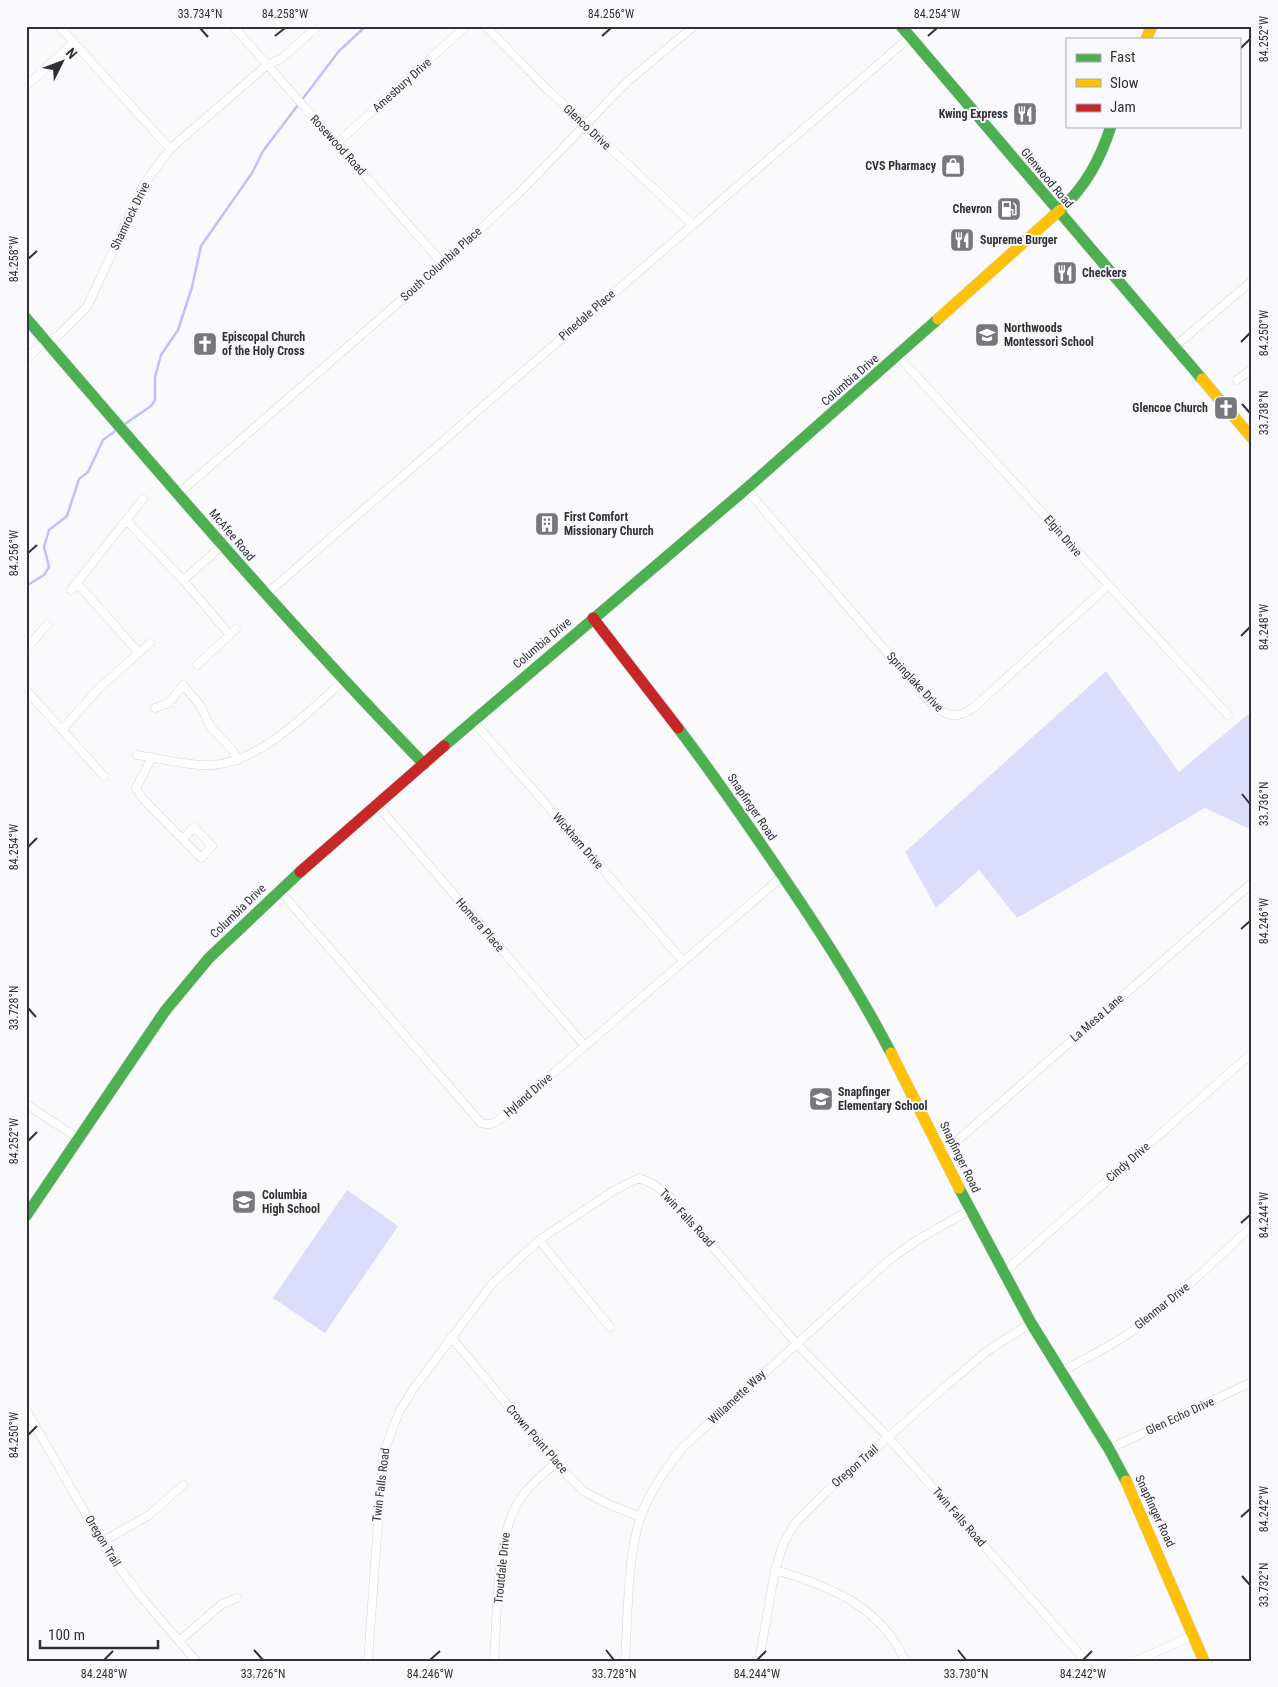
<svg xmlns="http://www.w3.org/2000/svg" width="1278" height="1687" font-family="'Roboto Condensed',sans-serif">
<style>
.green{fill:#dbdcfa}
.forest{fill:#dcddfb}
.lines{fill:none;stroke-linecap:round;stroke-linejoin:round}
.stream{stroke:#c1bffc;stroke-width:2.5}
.street-casing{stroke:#d6d7dd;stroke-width:9}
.fast-casing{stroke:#d6d7dd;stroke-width:12}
.slow-casing{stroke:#d6d7dd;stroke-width:12}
.jam-casing{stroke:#d6d7dd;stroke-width:12}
.street{stroke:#fefeff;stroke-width:8}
.fast{stroke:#4caf50;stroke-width:11}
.slow{stroke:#ffc107;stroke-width:11}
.jam{stroke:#c62828;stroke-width:11}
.ticks{fill:none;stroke:#31313a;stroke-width:2}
.labels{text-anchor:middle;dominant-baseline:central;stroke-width:4;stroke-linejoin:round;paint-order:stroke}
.street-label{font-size:12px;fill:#31313a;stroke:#f9f9fd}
.poi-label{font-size:12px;font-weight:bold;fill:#31313a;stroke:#f9f9fd;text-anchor:start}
.neatline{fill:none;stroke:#31313a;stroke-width:2}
.ticks-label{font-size:12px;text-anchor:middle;fill:#31313a}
</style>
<rect width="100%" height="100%" fill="#fafafc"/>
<!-- green -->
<path class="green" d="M347,1190L398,1226L325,1333L273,1298Z"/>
<!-- forest -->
<path class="forest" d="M1106,671L1179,772L1252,711V830L1205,808L1017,918L979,870L936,908L905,852Z"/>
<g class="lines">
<!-- stream -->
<path class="stream" d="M122,426L151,406L155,400V377L161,355L178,330L192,287L201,246L252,173L263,151L339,51L366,26
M26,586L44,575L49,567L44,547L49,530L67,516L79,479L88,472L103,440L118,429"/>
<defs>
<path id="street" d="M59,26L170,149
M233,26L443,264
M485,26L549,91L692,224
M26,86L73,43
M337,143L466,26
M1174,347L1252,281
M898,356L1228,715
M26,359L46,341L58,336L87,307L144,184L170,149L267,65L281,59L318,26
M1237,380L1252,369
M746,489L929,701C943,715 955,721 973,708L1108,586
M179,493L443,264L519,193L627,82L694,26
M126,520L183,580L230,635
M183,580L223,545
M77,583L139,653
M71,590L143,499
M265,595L910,37
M26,649L47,625
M197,665L236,629
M26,690L104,776
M155,708L169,703L183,685L200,705L210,726L233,751L238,760
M473,721L683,961
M62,730L98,689L150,643
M137,755C158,758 193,767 213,765C262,761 308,712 343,681
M152,757L136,788L142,798L201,858L212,846L194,827L183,839
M376,804L585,1046
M279,890L481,1123C493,1127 499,1120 508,1112L783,876
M26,1104L78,1138
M943,1153L1252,883
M539,1240L610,1327
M1004,1272L1252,1053
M451,1337L556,1463L583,1491L608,1504L641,1517
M1060,1372C1085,1359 1111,1346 1134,1330C1176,1299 1213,1262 1252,1226
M26,1410L109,1554L143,1599L196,1661
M1109,1449L1252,1382
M102,1542L149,1515L183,1485
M775,1570C828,1585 882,1607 905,1661
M179,1641L222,1604L237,1598
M26,1660L27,1661
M368,1661L383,1454L399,1412L414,1388L492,1284L539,1240L613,1191L639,1178L653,1184L666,1193L796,1343L888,1437L1086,1661
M494,1661C498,1614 494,1533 523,1495C532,1483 544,1473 556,1463
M625,1661C628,1619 627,1554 641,1516C650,1491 666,1469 682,1448L888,1261L917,1240L970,1210
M759,1661L775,1570L784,1542L796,1522L825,1493L947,1385L986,1352L1031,1323
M1136,1661L1194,1635"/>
<path id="fast" d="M901,26L1202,379
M1060,210C1086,186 1100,160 1111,126
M26,318C156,469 285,621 424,764
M678,728C716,778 751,829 786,881C824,937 860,993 891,1053
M444,746L746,489L938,319
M959,1188L1031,1323L1109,1449L1126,1481
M26,1216L165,1011L209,958L300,872"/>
<path id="slow" d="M1146,39L1152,26
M938,319L1060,210
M1202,379L1252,438
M891,1053L959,1188
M1126,1481L1204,1661"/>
<path id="jam" d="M593,618L678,728
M300,872L444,746"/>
</defs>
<!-- street casing -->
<use href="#street" class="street-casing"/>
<!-- fast casing -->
<use href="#fast" class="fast-casing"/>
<!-- slow casing -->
<use href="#slow" class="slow-casing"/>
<!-- jam casing -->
<use href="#jam" class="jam-casing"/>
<!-- street -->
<use href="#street" class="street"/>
<!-- fast -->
<use href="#fast" class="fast"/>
<!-- slow -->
<use href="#slow" class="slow"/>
<!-- jam -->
<use href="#jam" class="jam"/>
</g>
<!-- ticks -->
<path class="ticks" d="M200,28L208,37M275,36L285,28M602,36L611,28M928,36L937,28M1241,48L1250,39M28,259L37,251M1241,342L1250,333M1242,404L1250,413M28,553L37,545M1241,636L1250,627M1242,794L1250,804M28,847L37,838M1241,929L1250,921M28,1008L36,1017M28,1141L37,1132M1241,1223L1250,1215M28,1435L37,1426M1241,1517L1250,1509M1242,1576L1250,1585M254,1650L263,1660M606,1650L614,1660M958,1650L966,1660M104,1660L113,1651M430,1660L440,1651M757,1660L766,1651M1083,1660L1092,1651"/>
<!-- icons -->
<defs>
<symbol id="restaurant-square" viewBox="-11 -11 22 22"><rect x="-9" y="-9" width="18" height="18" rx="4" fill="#77777e" stroke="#f9f9fd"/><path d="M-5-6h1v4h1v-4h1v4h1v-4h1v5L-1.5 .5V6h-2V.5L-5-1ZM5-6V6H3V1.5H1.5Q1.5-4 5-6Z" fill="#fff"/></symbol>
<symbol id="shop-square" viewBox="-11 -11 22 22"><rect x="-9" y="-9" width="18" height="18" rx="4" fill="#77777e" stroke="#f9f9fd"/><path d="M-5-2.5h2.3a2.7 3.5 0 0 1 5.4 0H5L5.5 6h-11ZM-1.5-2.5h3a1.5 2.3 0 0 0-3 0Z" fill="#fff"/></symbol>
<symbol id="fuel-square" viewBox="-11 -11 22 22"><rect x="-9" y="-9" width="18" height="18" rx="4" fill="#77777e" stroke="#f9f9fd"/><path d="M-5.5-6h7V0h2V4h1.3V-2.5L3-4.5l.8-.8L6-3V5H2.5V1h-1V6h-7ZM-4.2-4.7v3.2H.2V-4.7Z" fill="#fff"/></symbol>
<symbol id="school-square" viewBox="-11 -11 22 22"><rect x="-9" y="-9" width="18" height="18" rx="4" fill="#77777e" stroke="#f9f9fd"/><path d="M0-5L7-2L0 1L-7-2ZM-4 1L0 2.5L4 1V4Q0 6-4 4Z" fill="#fff"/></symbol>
<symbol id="church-square" viewBox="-11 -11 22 22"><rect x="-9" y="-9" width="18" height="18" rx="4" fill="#77777e" stroke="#f9f9fd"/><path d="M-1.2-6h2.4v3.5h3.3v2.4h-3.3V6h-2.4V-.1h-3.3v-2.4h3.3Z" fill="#fff"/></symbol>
<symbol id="building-square" viewBox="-11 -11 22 22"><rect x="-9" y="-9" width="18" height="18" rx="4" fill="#77777e" stroke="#f9f9fd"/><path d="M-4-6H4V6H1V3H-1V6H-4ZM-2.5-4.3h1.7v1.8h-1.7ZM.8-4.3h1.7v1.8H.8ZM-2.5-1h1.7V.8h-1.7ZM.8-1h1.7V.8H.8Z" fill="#fff"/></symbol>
</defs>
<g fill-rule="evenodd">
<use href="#restaurant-square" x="1011" y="100" width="28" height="28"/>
<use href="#shop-square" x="939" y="152" width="28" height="28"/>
<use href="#fuel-square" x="995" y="195" width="28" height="28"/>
<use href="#restaurant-square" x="948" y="226" width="28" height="28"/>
<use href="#restaurant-square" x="1051" y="259" width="28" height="28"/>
<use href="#school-square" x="973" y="321" width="28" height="28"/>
<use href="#church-square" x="191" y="330" width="28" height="28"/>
<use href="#church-square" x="1212" y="394" width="28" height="28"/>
<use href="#building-square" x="533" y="510" width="28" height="28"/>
<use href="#school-square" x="807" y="1085" width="28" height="28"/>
<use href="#school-square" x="230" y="1188" width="28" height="28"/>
</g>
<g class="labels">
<!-- street labels -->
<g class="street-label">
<text transform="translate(402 85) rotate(-42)">Amesbury Drive</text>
<text transform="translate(587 127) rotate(43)">Glenco Drive</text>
<text transform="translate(338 145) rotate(48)">Rosewood Road</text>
<text transform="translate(1047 178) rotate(50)">Glenwood Road</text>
<text transform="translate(130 216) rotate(-64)">Shamrock Drive</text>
<text transform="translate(441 264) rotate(-42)">South Columbia Place</text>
<text transform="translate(587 315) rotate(-41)">Pinedale Place</text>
<text transform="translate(850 380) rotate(-41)">Columbia Drive</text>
<text transform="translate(232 535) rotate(50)">McAfee Road</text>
<text transform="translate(1063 536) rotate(49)">Elgin Drive</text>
<text transform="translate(542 643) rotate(-40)">Columbia Drive</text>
<text transform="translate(915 682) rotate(47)">Springlake Drive</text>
<text transform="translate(752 807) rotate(56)">Snapfinger Road</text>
<text transform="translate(578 841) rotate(49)">Wickham Drive</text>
<text transform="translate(238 911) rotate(-44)">Columbia Drive</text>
<text transform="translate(480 925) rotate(49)">Homera Place</text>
<text transform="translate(1097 1018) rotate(-41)">La Mesa Lane</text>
<text transform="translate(528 1095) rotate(-41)">Hyland Drive</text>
<text transform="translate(960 1157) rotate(64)">Snapfinger Road</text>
<text transform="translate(1128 1162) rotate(-41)">Cindy Drive</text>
<text transform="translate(687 1218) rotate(47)">Twin Falls Road</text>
<text transform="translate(1162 1306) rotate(-39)">Glenmar Drive</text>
<text transform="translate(737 1397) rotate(-43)">Willamette Way</text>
<text transform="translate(1180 1416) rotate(-25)">Glen Echo Drive</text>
<text transform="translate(537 1439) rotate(49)">Crown Point Place</text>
<text transform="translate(855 1466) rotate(-41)">Oregon Trail</text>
<text transform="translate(381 1485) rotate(-83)">Twin Falls Road</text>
<text transform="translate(1155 1511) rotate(65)">Snapfinger Road</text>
<text transform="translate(959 1517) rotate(49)">Twin Falls Road</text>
<text transform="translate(103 1541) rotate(59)">Oregon Trail</text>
<text transform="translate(502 1568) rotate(-84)">Troutdale Drive</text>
</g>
<!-- poi labels -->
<g class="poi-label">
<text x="1008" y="114" text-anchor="end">Kwing Express</text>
<text x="936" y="166" text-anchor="end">CVS Pharmacy</text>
<text x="992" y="209" text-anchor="end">Chevron</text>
<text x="980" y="240">Supreme Burger</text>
<text x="1082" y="273">Checkers</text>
<text x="1004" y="328">Northwoods<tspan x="1004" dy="14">Montessori School</tspan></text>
<text x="222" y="337">Episcopal Church<tspan x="222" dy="14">of the Holy Cross</tspan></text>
<text x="1208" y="408" text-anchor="end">Glencoe Church</text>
<text x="564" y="517">First Comfort<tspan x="564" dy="14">Missionary Church</tspan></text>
<text x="838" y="1092">Snapfinger<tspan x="838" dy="14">Elementary School</tspan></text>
<text x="262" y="1195">Columbia<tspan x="262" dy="14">High School</tspan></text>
</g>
</g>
<!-- border -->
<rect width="1278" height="1687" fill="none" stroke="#f9f9fd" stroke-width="55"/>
<!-- legend -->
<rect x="1066" y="38" width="175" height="90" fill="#f9f9fd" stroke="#a9a9af"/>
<rect x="1076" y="54" width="25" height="8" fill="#4caf50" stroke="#a9a9af"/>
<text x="1110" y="62" font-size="15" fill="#31313a">Fast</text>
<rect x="1076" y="79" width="25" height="8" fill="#ffc107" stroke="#a9a9af"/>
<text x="1110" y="88" font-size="15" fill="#31313a">Slow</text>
<rect x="1076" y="104" width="25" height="8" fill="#c62828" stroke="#a9a9af"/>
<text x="1110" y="112" font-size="15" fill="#31313a">Jam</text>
<!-- north arrow -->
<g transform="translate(62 62) rotate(48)" stroke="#f9f9fd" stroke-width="4" paint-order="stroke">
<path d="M0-4L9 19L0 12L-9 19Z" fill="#31313a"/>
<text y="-8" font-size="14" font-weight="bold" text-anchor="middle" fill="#31313a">N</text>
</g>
<!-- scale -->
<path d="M40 1640v8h118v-8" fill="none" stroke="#31313a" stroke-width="2.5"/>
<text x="48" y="1640" font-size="15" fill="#31313a" stroke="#f9f9fd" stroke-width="4" paint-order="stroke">100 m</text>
<rect x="28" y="28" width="1222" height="1632" class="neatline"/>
<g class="ticks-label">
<text x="200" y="18">33.734°N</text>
<text x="285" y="18">84.258°W</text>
<text x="611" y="18">84.256°W</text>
<text x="937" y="18">84.254°W</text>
<text transform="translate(1264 39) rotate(-90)" y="4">84.252°W</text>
<text transform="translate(14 259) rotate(-90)" y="4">84.258°W</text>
<text transform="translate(1264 333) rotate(-90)" y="4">84.250°W</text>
<text transform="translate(1264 413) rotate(-90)" y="4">33.738°N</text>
<text transform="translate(14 553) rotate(-90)" y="4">84.256°W</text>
<text transform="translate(1264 627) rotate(-90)" y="4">84.248°W</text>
<text transform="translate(1264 804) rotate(-90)" y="4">33.736°N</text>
<text transform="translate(14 847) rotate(-90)" y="4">84.254°W</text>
<text transform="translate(1264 921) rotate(-90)" y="4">84.246°W</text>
<text transform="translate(14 1008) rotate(-90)" y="4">33.728°N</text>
<text transform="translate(14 1141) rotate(-90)" y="4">84.252°W</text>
<text transform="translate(1264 1215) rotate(-90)" y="4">84.244°W</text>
<text transform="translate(14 1435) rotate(-90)" y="4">84.250°W</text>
<text transform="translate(1264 1509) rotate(-90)" y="4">84.242°W</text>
<text transform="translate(1264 1585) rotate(-90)" y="4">33.732°N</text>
<text x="104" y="1678">84.248°W</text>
<text x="263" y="1678">33.726°N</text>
<text x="430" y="1678">84.246°W</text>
<text x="614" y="1678">33.728°N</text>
<text x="757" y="1678">84.244°W</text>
<text x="966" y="1678">33.730°N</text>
<text x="1083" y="1678">84.242°W</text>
</g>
</svg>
